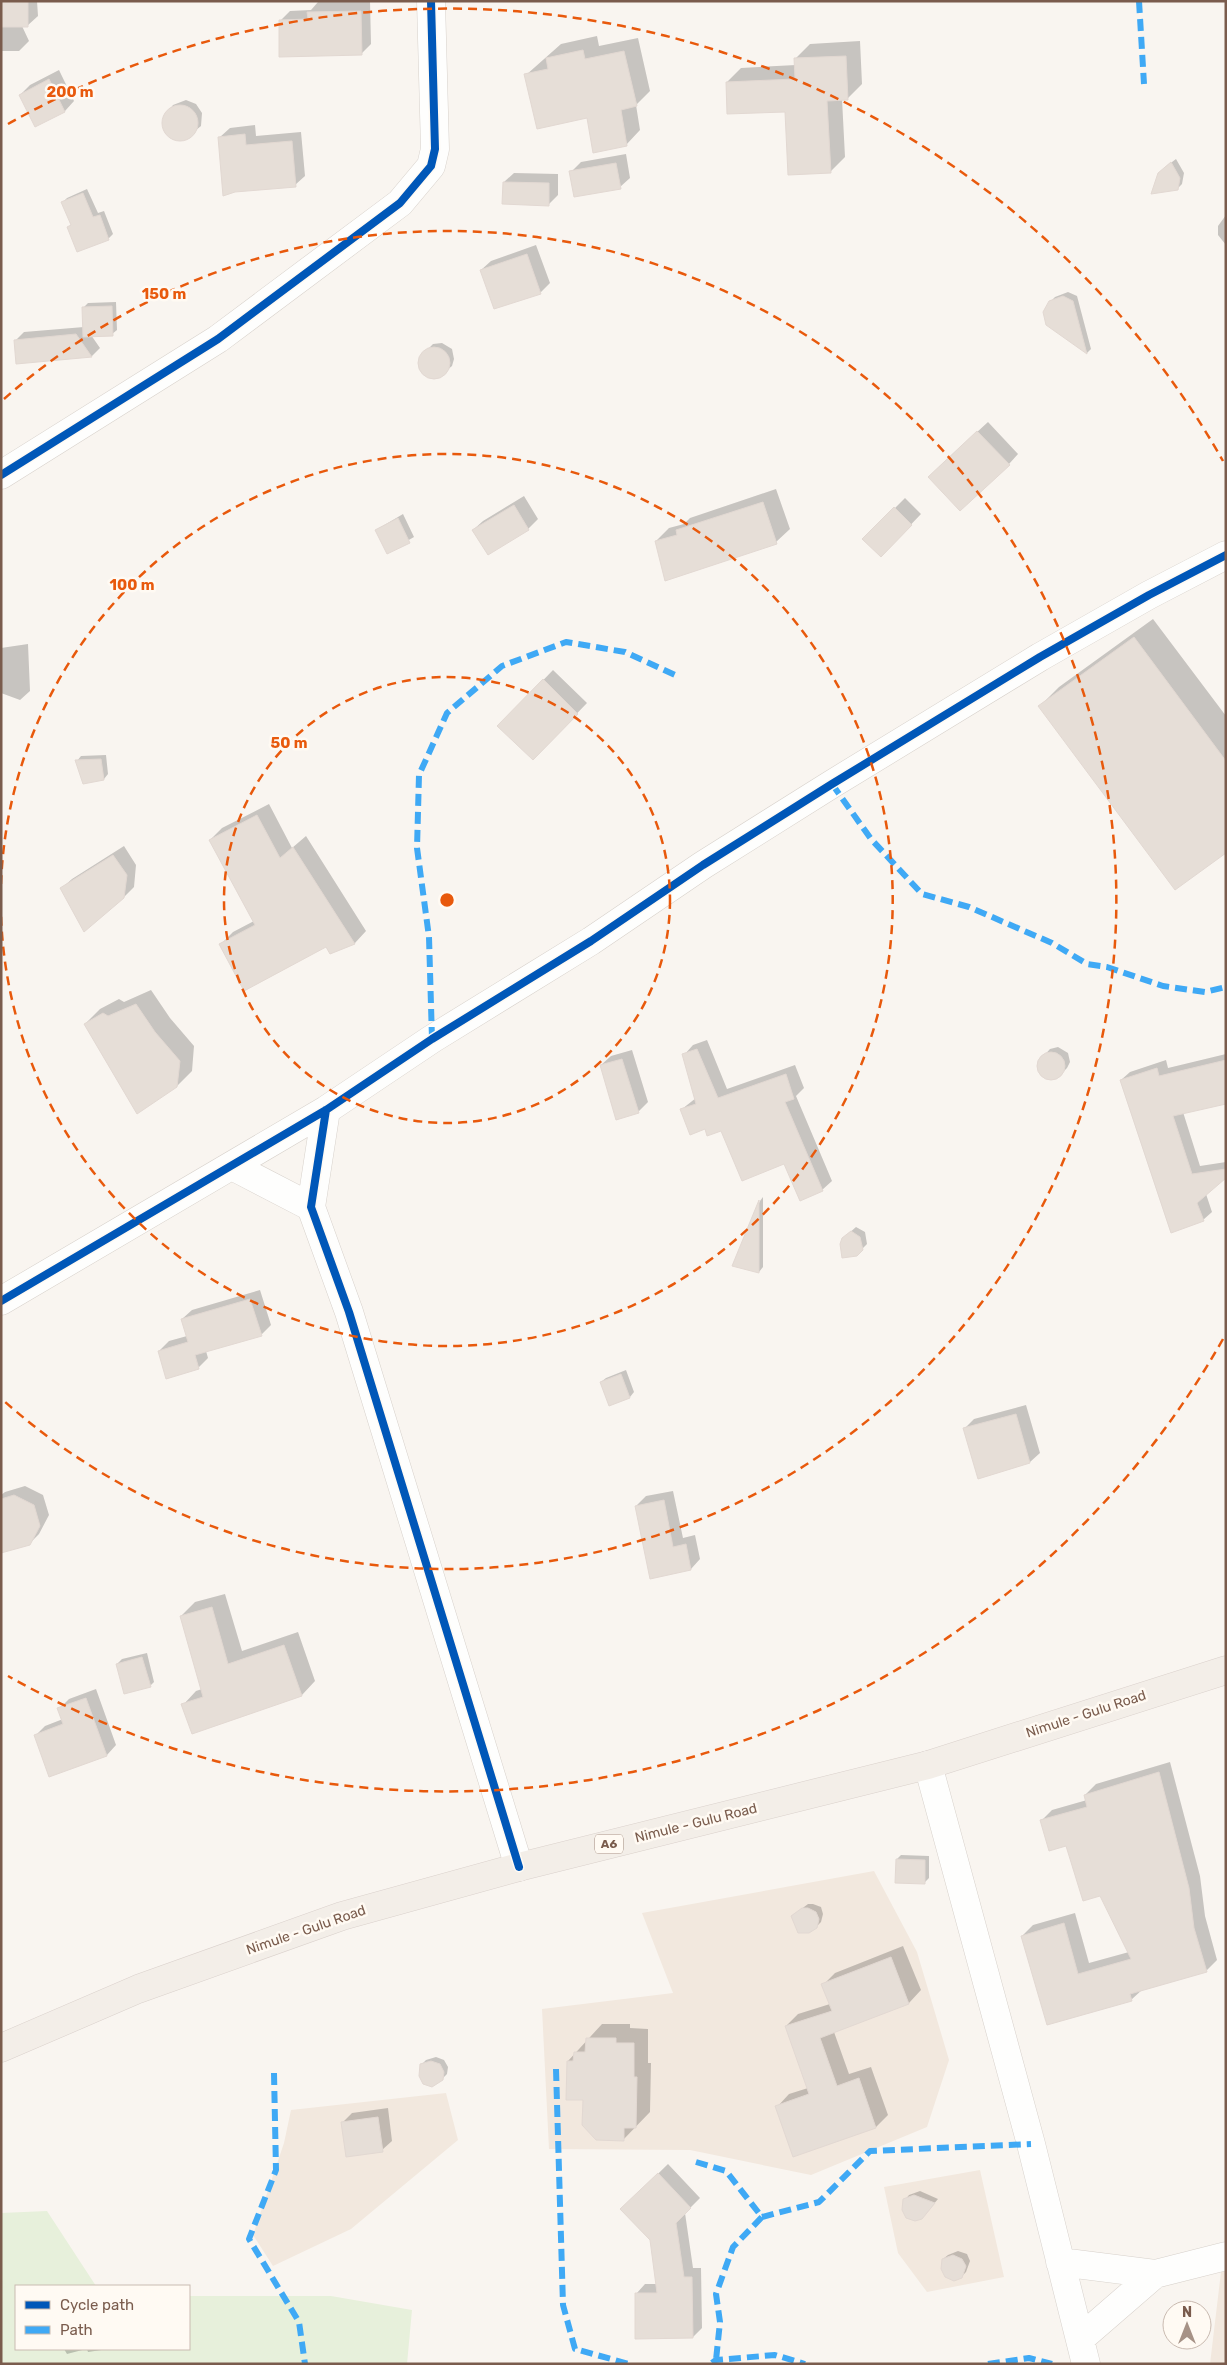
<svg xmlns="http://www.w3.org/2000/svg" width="1227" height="2365" font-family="Rubik,sans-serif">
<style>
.residential{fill:#f2e8de}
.green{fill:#e7f0db}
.shadow{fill:#0003}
.building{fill:#e6ded7;stroke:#e2d8d2}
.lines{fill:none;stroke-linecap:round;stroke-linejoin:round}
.minor-casing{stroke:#d7d1cb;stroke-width:29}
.primary-casing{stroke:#dad1cc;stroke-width:29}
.minor{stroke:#fefefd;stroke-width:28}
.primary{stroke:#f3eee8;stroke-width:28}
.quiet{stroke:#3fa9f5;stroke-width:6;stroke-dasharray:12 6;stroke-linecap:butt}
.cycleway-casing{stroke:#fffaf3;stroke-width:11}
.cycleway{stroke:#0057b8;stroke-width:8}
.ring{fill:none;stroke:#e8590c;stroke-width:2.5;stroke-dasharray:9 6}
.labels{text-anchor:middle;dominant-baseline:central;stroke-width:5;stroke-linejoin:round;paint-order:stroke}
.shield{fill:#fffaf3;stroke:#a28b7f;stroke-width:1}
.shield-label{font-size:12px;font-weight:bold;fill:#7a5c4d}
.street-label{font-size:14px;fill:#7a5c4d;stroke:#fffaf3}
.centre{fill:#e8590c;stroke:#fffaf3;stroke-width:2.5}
.ring-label{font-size:15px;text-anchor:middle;font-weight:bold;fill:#e8590c;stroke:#fffaf3;stroke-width:5;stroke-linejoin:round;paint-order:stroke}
</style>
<rect width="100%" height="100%" fill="#f9f5f0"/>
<!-- residential -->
<path class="residential" d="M874,1871L917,1952L949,2060L927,2127L811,2175L690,2150L549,2149L542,2009L673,1993L642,1913Z
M446,2093L458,2140L351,2229L273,2266L253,2235L284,2143L291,2110Z
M980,2170L1004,2277L927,2292L898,2253L884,2187Z
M1226,2271V2364H1210L1221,2272Z"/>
<!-- green -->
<path class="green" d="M47,2211L96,2286H16V2349H189V2296H331L412,2310L407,2364H1V2213Z"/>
<!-- shadow -->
<path class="shadow" d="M1,1H37L38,16L27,26H22L29,41L19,51H1Z
M370,1L371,44L361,54L280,21L290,11L311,10L318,2Z
M597,36L599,46L638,38L650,91L636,105L640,130L626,145L526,75L561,44Z
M860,41L862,84L847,99H842L845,157L830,172L786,110L727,82L741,68L796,65V58L810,44Z
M59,70L74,101L65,111L36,125L20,95L30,85Z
M186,100L196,104L202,113L201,126L185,139H174L167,134L163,127L164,117L173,105Z
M255,125L256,136L301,132L305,176L295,185L220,137L230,128Z
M626,154L630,178L620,187L571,172L581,162Z
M1176,159L1184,173L1182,184L1177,189L1164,168Z
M514,173L558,174V195L548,205L504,182Z
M87,189L98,213L104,211L113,234L108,239L69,227L72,224L63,202L67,198Z
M1226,215V245L1218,235V226Z
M536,245L550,283L540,293L481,270L491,261Z
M1068,292L1077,296L1091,349L1087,353L1047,324L1050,302L1055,297Z
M116,302L117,330L112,334L91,335L100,348L92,356L17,363L16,340L24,332L84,327L83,308L88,303Z
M442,343L452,349L454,359L452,366L440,376L430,377L423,373L420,365V357L433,344Z
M988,422L1018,454L1009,464L939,467Z
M776,489L790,529L776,542L656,541L669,528L684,524L690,518Z
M524,496L538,519L528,529L488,554L473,530L483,521Z
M905,498L921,514L881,556L864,539Z
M403,514L414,537L388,552L376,530Z
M1153,619L1226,716V851L1040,706L1059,687Z
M28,644L30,691L20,700L1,693V648Z
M553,670L587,703L533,759L499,726Z
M106,755L108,774L104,779L84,782L77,761L81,756Z
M269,804L292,848L306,836L366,931L355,943L331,953L327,945L221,944L233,932L254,921L210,840L222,828Z
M124,846L136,865L134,887L123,898L62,888L72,879Z
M151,990L170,1018L194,1046L192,1071L177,1086L85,1024L100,1009L119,999L124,1002Z
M707,1040L727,1089L795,1065L804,1088L796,1096L832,1181L822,1190L785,1162L721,1129L706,1128L682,1109L696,1098L684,1055L693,1045Z
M1058,1047L1068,1053L1070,1062L1067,1068L1056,1079H1048L1041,1075L1038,1068L1039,1061L1050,1049Z
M632,1050L648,1102L638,1112L601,1065L611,1056Z
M1226,1054V1098L1183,1112L1200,1166L1226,1162V1176L1206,1194L1212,1212L1203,1220L1121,1080L1130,1072L1166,1060L1168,1068Z
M763,1197V1267L759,1272L733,1265L760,1201Z
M856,1227L865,1232L867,1244L856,1255L848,1234Z
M260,1290L271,1325L261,1335L206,1351L208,1358L198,1368L159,1351L169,1341L187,1336L182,1319L192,1310Z
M626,1370L634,1392L630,1397L609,1404L601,1382L606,1378Z
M1026,1405L1040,1453L1030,1462L964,1429L974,1419Z
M25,1486L43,1495L49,1515L39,1534L29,1544L1,1546V1495L5,1492Z
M673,1491L683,1538L695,1535L700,1559L691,1569L636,1506L646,1496Z
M225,1594L242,1651L298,1632L315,1681L302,1695L192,1732L183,1705L196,1691L202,1689L181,1616L195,1602Z
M147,1653L154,1682L150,1686L117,1664L122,1659Z
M96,1689L116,1745L107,1755L50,1775L36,1735L45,1726L63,1719L59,1709L69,1699Z
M1170,1762L1200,1876L1205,1916L1217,1960L1206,1971L1143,1989L1131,2000L1048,2024L1022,1936L1033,1925L1075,1913L1089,1963L1129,1952L1100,1894L1067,1844L1041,1821L1052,1810L1087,1800L1085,1795L1096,1784Z
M901,1855L929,1856V1878L924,1883L897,1859Z
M808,1904H813L821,1907L823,1914L821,1922L816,1927L792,1916Z
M903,1946L921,1990L909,2003L834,2032L849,2074L871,2067L888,2115L876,2127L777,2107L789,2094L808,2088L786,2026L798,2014L830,2004L823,1985L835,1973Z
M602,2024H630V2028L648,2029V2063H651L650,2112L623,2140L584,2099L568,2061Z
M436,2057L444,2060L448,2067L447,2074L442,2079L421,2065L426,2060Z
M388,2108L392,2141L382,2150L343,2122L352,2113Z
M668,2164L700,2198L685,2213L693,2268H701L702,2328L693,2337L636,2294L645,2284H657L651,2239L622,2209Z
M920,2191L938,2199L927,2212L905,2200L909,2195Z
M958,2251L967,2254L970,2261L966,2272L961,2277L943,2259L948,2255Z
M64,2349H86L67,2354Z
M87,2349H108L88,2352Z"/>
<!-- building -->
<path class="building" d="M1,1H28V27H1Z
M361,11L362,55L279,57V20L308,19L307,12Z
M583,50L585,59L624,51L637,106L621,110L627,146L593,153L587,118L537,129L524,74L548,69L546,58Z
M846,56L848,100L827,101L831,173L788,175L785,112L727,114L726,82L795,79L794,58Z
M49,79L65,112L35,127L19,95Z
M162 123a18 18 0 1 1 36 0a18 18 0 1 1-36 0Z
M245,134L246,145L292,141L296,187L235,192L223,196L218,137Z
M1171,162L1180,178L1178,190L1151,194L1158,173Z
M616,163L621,189L574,197L569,171Z
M503,182L549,183V206L502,204Z
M83,193L93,217L100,215L109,240L77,252L67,227L71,225L61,202Z
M527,254L541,294L494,309L480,270Z
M1063,296L1073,301L1087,354L1046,325L1043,312L1049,301Z
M112,306L113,336L83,337L82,307Z
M76,334L92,357L16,364L14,340Z
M418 363a16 16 0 1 1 32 0a16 16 0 1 1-32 0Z
M977,431L1010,465L960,511L928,477Z
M763,502L777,544L665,581L655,541L677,535L676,530Z
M514,505L529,530L488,555L472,530Z
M894,507L912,525L881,557L862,539Z
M398,518L410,543L387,554L375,530Z
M1134,637L1226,761V853L1175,890L1038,706Z
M543,679L578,714L533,760L497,726Z
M101,759L104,780L83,784L75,760Z
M257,815L280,858L293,847L355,944L330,954L326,947L244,991L219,944L255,925L209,840Z
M113,855L127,875L124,898L84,932L60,888Z
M136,1004L155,1032L180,1061L177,1087L137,1114L84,1024L103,1013L108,1016Z
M697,1049L718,1098L786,1074L794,1099L785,1102L823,1191L800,1201L784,1164L742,1181L721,1131L707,1136L705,1129L690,1135L680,1109L696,1104L682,1054Z
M1037 1066a14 14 0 1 1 28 0a14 14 0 1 1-28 0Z
M622,1059L639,1113L616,1120L600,1065Z
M1226,1060V1104L1173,1116L1192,1174L1226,1169V1178L1197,1203L1204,1221L1171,1233L1120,1080L1157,1068L1159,1076Z
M759,1200V1273L732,1266Z
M851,1231L860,1237L863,1250L857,1256L842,1258L840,1244L842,1238Z
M250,1299L262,1336L195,1355L199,1369L166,1379L158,1351L188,1342L181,1319Z
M621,1374L630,1398L609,1406L600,1382Z
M1016,1414L1030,1463L978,1479L963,1428Z
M14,1495L34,1505L40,1526L30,1545L1,1553V1499Z
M664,1500L673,1547L686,1544L691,1570L650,1579L635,1506Z
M212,1607L228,1664L284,1645L302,1696L192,1734L181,1704L203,1697L180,1616Z
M142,1657L151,1687L124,1694L116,1664Z
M86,1698L107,1756L49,1777L34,1735L63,1724L57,1708Z
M1159,1772L1189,1888L1194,1928L1207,1972L1130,1994L1132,2001L1047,2025L1021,1936L1064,1923L1078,1974L1131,1959L1100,1896L1083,1901L1066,1846L1049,1851L1040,1820L1087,1807L1084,1795Z
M896,1859L925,1860V1884L895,1883Z
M802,1908H808L816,1912L819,1919L817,1928L809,1933H798L791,1916Z
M891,1957L909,2004L820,2038L837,2086L859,2078L876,2128L793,2157L775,2106L809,2094L785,2026L832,2011L821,1984Z
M586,2038H616V2043H634V2077H637L636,2128H624V2141L596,2140L582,2125L583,2100H566L567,2061H573L574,2052H585Z
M431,2061L440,2064L444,2072L443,2080L432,2087L423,2084L419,2076L420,2064Z
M378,2117L383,2152L346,2157L341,2122Z
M658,2173L691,2208L676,2223L684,2277H692L693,2338L635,2339V2293H657L650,2240L620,2209Z
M914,2195L935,2203L922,2219L915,2221L906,2218L902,2210L903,2199Z
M953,2255L962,2259L966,2266L962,2278L954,2281L945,2277L941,2269L942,2259Z"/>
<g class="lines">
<defs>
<path id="minor" d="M1,475L218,339L400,203L431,166L435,149L431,1
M326,1110L311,1207L349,1312L519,1867
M232,1166L311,1207
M1,1301L326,1110L432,1039L591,941L703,865L832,784L1040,657L1149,595L1226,555
M928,1765L1031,2144L1086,2364
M1060,2262L1155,2274L1226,2256
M1080,2339L1155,2274"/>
<path id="primary" d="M1,2048L138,1989L342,1916L519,1867L928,1765L1226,1670"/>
</defs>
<!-- minor casing -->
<use href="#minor" class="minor-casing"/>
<!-- primary casing -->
<use href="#primary" class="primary-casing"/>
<!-- minor -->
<use href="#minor" class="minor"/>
<!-- primary -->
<use href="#primary" class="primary"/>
<!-- quiet -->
<path class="quiet" d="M1139,1L1144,84
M832,784L871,839L922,894L969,907L1052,943L1087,964L1107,967L1163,986L1205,992L1226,987
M432,1039L429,937L417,848L419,775L447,713L502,666L566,642L625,652L675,675
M556,2069L563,2305L575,2349L629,2364
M274,2073L276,2170L249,2239L299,2322L305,2364
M696,2162L726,2171L762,2217L733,2247L716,2294L720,2322L716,2360
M762,2217L819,2202L870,2151L1031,2144
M712,2363L716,2360L775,2355L805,2364
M988,2364L1029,2358L1052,2364"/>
<defs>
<path id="cycleway" d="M1,475L218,339L400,203L431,166L435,149L431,1
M326,1110L311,1207L349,1312L519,1867
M1,1301L326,1110L432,1039L591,941L703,865L832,784L1040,657L1149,595L1226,555"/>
</defs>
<!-- cycleway casing -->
<use href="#cycleway" class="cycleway-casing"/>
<!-- cycleway -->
<use href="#cycleway" class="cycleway"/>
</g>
<!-- distance rings -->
<g class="ring">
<circle cx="447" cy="900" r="223"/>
<path d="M1 884A446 446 0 1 1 1 916"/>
<path d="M4 399A669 669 0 1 1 4 1401"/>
<path d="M1223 1339A892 892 0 0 1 8 1676M8 124A892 892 0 0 1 1223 461"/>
</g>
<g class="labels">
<!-- shield labels -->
<rect class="shield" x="595" y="1834.5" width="28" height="19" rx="4"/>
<g class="shield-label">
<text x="609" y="1844">A6</text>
</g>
<!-- street labels -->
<g class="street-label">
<text transform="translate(1086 1714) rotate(-18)">Nimule - Gulu Road</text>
<text transform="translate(696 1823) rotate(-14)">Nimule - Gulu Road</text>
<text transform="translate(306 1930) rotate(-19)">Nimule - Gulu Road</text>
</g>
</g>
<circle cx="447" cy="900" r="8" class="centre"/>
<g class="ring-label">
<text x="70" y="97">200 m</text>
<text x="164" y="299">150 m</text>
<text x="132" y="590">100 m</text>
<text x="289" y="748">50 m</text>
</g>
<!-- border -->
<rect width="1227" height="2365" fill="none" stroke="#7a5c4d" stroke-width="5"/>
<!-- legend -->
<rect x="15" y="2285" width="175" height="65" fill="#fffaf3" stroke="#cabbb1"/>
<rect x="25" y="2301" width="25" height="8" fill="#0057b8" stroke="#cabbb1"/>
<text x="60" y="2310" font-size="15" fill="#7a5c4d">Cycle path</text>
<rect x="25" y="2326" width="25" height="8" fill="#3fa9f5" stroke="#cabbb1"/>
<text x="60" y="2335" font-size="15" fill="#7a5c4d">Path</text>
<!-- north arrow -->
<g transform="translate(1187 2325)"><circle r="24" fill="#fffaf3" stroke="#cabbb1"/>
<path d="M0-4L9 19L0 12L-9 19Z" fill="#a69286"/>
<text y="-8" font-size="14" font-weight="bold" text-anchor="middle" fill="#7a5c4d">N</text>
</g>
</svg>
